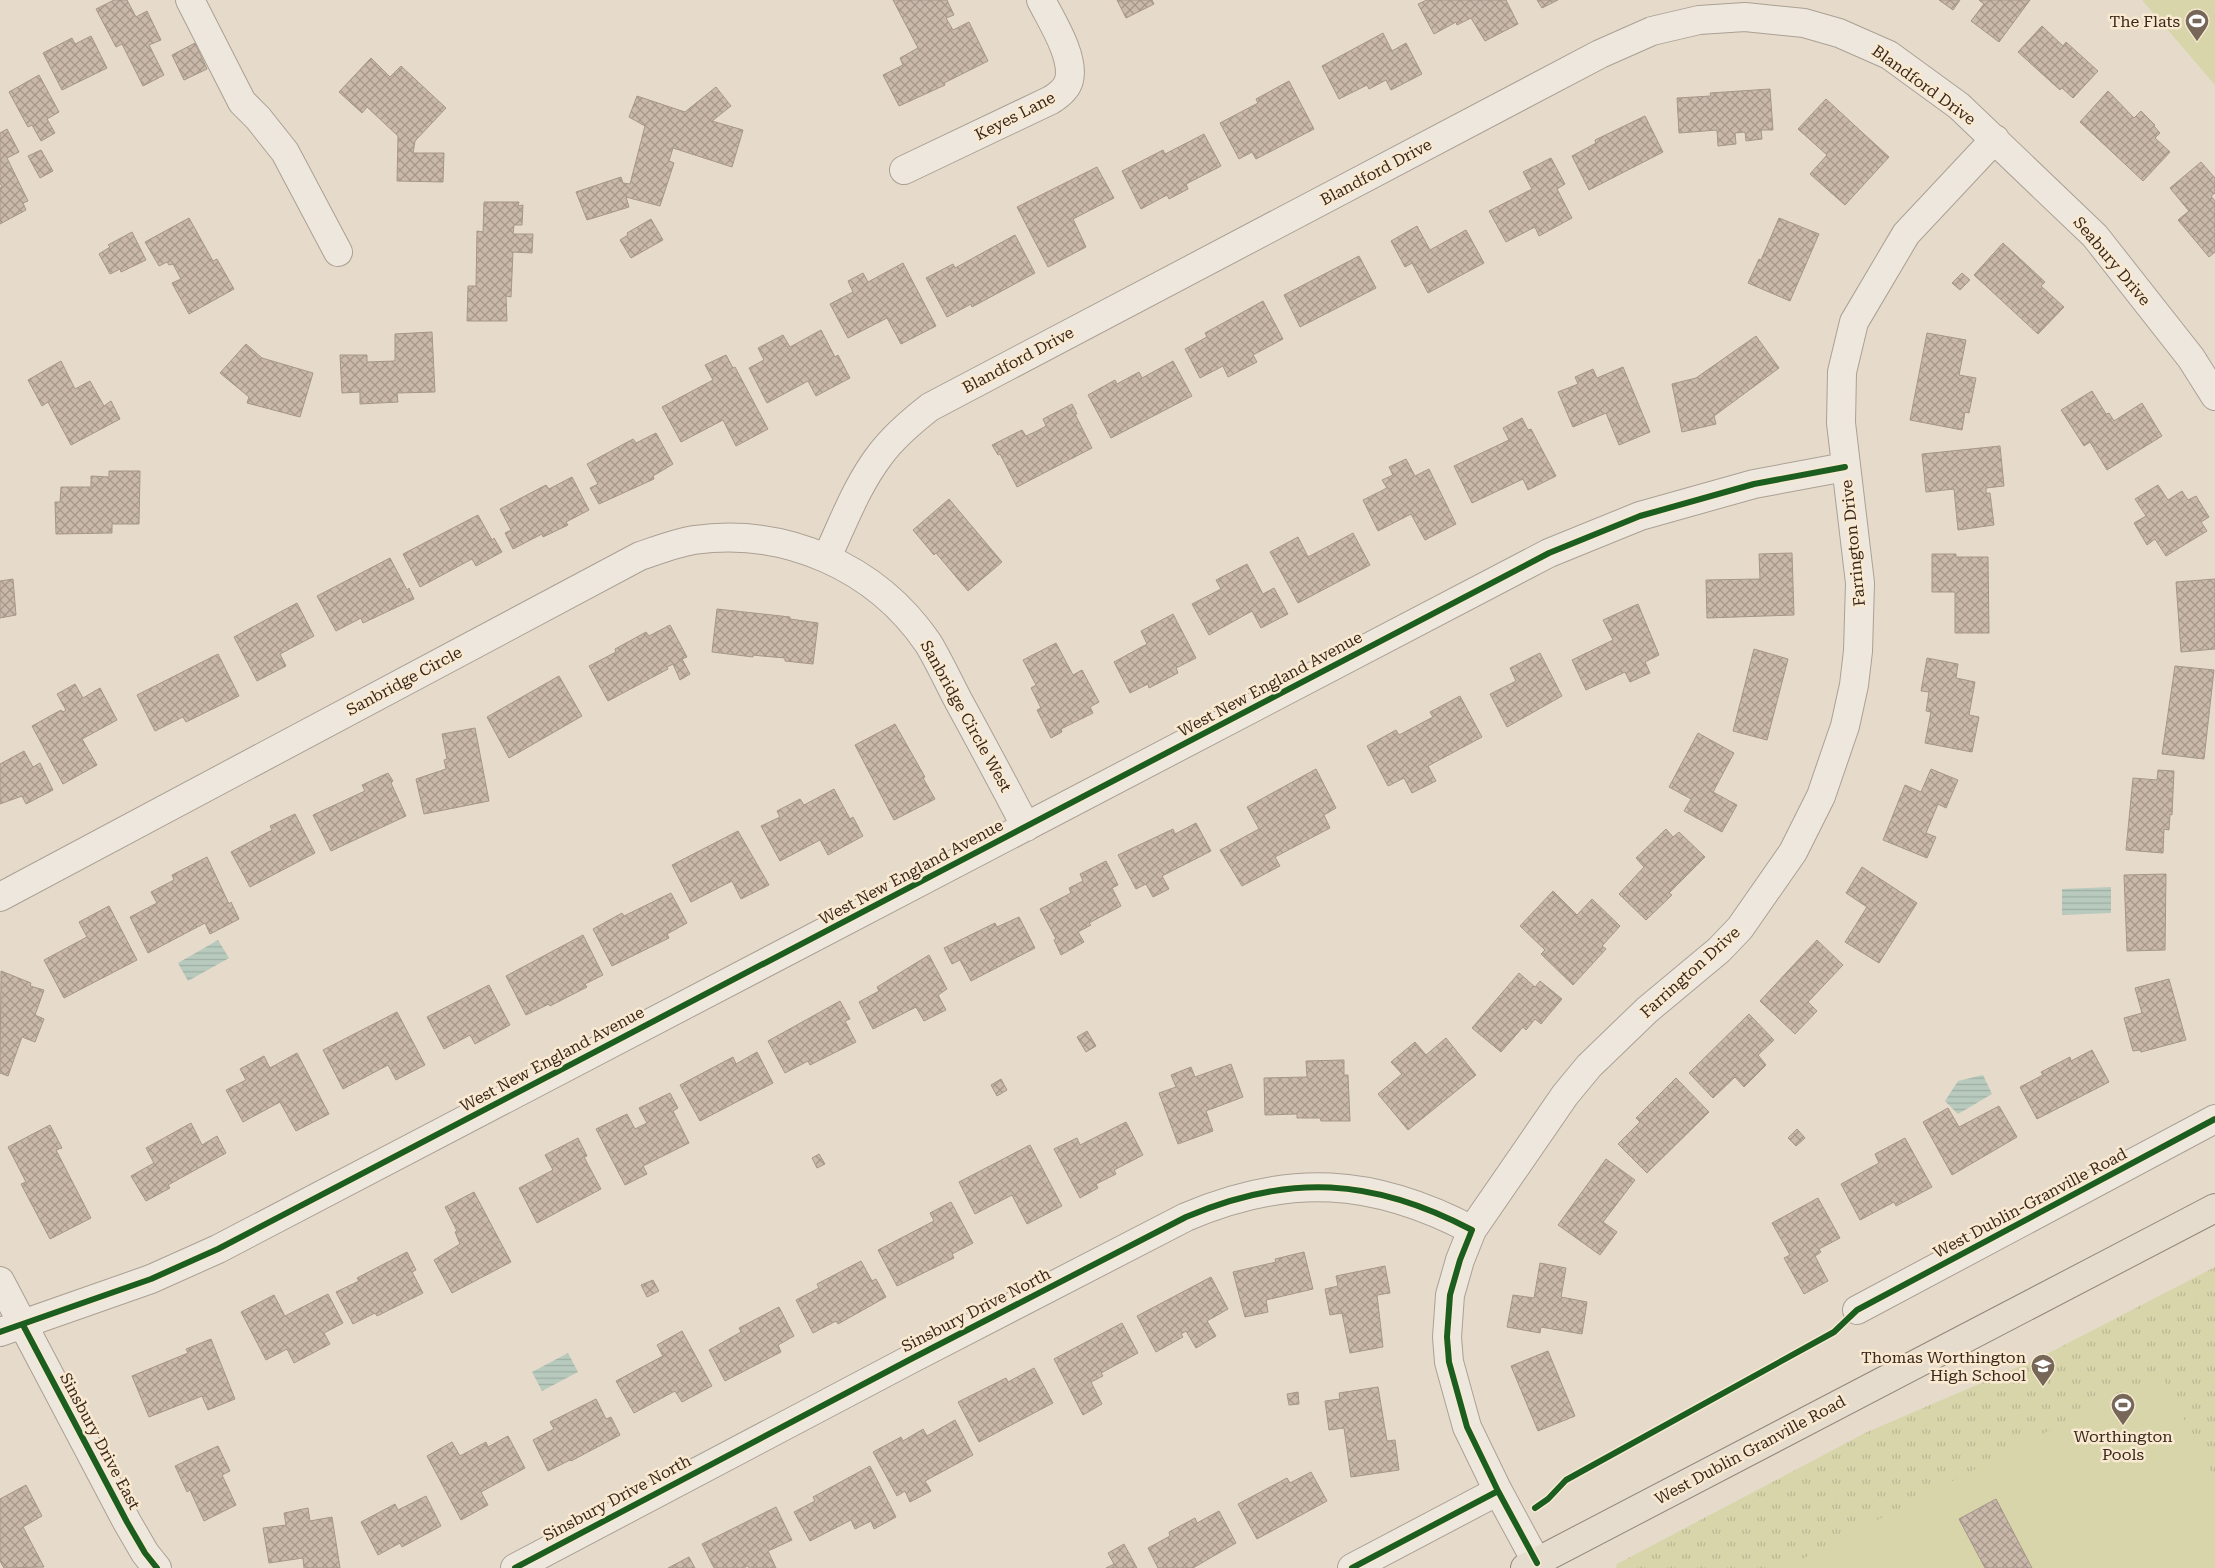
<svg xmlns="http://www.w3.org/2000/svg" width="2215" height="1568" font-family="'Roboto Serif',serif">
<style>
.grass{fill:url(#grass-tufts)}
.pitch{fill:#d8d5ab}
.water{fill:url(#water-rules)}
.building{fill:url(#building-cross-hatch);stroke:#a6968a}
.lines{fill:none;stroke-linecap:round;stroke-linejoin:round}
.street-casing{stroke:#aba094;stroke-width:30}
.primary-casing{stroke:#90867b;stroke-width:30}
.street{stroke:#ede7dd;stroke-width:28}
.primary{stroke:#e5dcce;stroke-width:28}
.cycleway-casing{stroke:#f8e9d0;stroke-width:9}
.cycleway{stroke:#1b5e20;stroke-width:6}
.labels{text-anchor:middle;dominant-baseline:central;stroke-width:5;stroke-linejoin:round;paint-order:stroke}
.poi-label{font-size:16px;fill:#3a281c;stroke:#f8e9d0;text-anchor:end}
.street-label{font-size:16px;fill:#3a281c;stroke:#f8e9d0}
</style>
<defs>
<pattern id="grass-tufts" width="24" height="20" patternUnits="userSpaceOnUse" patternTransform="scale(1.25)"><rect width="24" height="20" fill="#d8d5ab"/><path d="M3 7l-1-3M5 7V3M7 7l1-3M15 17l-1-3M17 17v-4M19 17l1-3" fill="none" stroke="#bab793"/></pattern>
<pattern id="water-rules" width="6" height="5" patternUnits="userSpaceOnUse" patternTransform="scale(1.25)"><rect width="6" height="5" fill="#b7cabd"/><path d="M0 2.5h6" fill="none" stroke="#9eaea2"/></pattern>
<pattern id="building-cross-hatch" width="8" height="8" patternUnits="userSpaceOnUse" patternTransform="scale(1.25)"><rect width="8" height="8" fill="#cab9ab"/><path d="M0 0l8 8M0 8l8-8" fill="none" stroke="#a5968a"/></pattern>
</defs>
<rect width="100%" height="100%" fill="#e6dbca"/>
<!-- grass -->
<path class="grass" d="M2215,1267V1568H1616L1617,1564L1865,1433L2037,1359Z"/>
<!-- pitch -->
<path class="pitch" d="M2142,0H2215V85Z
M2160,1373L2215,1479V1568H1785Z"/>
<!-- water -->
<path class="water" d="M2111,887V913L2062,915V889Z
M218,940L229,958L188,981L178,963Z
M1983,1075L1992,1094L1958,1114L1945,1101L1958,1081Z
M568,1353L578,1372L542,1391L532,1372Z"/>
<!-- building -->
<path class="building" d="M114,0H127L136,17L147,11L161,40L149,45L164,75L143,86L122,44L116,47L96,9Z
M893,0H947L954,15L946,18L953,30L969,22L988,61L944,83L945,85L899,106L883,75L903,65L900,58L918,48Z
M1117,0H1152L1154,4L1126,18Z
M1427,0H1506L1518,24L1485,41L1471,18L1457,25L1456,22L1434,34L1418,4Z
M1537,0H1558L1542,8Z
M1939,0H1960L1953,10Z
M1979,0H2030L1999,42L1971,21L1984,4Z
M2042,26L2063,46L2066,42L2098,71L2073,98L2062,88L2060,90L2018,52Z
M1383,33L1392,51L1406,43L1422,74L1391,90L1386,80L1369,89L1367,85L1339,99L1322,66Z
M91,36L107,68L62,90L43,53L72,38L75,44Z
M195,43L207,69L184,80L172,55Z
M371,58L390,77L401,66L446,108L415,141L413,153H444L443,182L397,181L398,136L367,107L362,113L339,92Z
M39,75L59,112L47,119L55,133L41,141L32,125L28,127L9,92Z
M1289,81L1314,129L1256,159L1252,152L1239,159L1220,123L1258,103L1256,99Z
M716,87L731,106L712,121L743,130L732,167L673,148L669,161L674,163L660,206L626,197L629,207L587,220L576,192L621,177L623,183L630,184L645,126L629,117L637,96L685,112Z
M1770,89L1773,130H1761L1762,139L1746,141L1745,132L1735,133L1736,144L1718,146L1717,130L1679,133L1677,98L1711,96L1710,93Z
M2108,91L2134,118L2141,111L2155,125L2154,126L2160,133L2155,138L2170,152L2143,181L2080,122Z
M1826,99L1889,157L1845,205L1810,174L1827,155L1798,129Z
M1645,116L1663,152L1589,190L1572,156L1596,143L1595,140Z
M7,129L19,152L7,158L28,201L23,203L26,210L0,224V188L2,187L0,183V133Z
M1204,134L1221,166L1186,184L1188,189L1169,199L1167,195L1141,209L1122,171L1163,150L1165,154Z
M41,150L53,171L40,178L28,156Z
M1551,158L1565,184L1557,189L1572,218L1539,236L1535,227L1506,242L1489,211L1532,189L1523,172Z
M2201,162L2215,178V193L2211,196L2215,201V252L2209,257L2178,220L2189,211L2170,188Z
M1097,167L1114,198L1073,219L1086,247L1048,267L1017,207Z
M484,202H519L518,206L523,205L522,225H514L513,234H533L532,253L513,252L511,297L506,296L507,321H467L468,286H476L477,231L483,232Z
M189,218L213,261L217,259L234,289L189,314L172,283L181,279L173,264L169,265L167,262L159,266L145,242Z
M1779,218L1819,234L1790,301L1748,283L1759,259L1761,260Z
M651,219L663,240L631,258L620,240L628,235L627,233Z
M1417,226L1430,250L1466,230L1484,263L1428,293L1412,263L1405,267L1391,241Z
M132,232L146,260L121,272L120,269L110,274L99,254L110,247L108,245Z
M1015,235L1035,273L972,307L971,304L947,317L926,278L953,264L955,268Z
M2003,243L2045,282L2041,286L2064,307L2038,334L1974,275Z
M1359,256L1376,288L1300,327L1284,295Z
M903,263L936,326L901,344L887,318L848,338L830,304L853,292L848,281L863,273L868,282Z
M1962,273L1970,280L1960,290L1952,283Z
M1263,301L1283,339L1253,355L1257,362L1228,377L1223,366L1200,378L1185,349L1207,337L1205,333Z
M821,330L835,357L838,355L850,378L816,396L808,381L767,403L749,368L764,360L758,348L783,335L790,347Z
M432,332L435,392L397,393L398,402L360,404V392L342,393L340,355H367V362L395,361V334Z
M1927,333L1966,340L1959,375L1976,378L1969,413L1965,412L1962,430L1910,420Z
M1756,336L1779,368L1714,416L1716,424L1682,432L1672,384L1696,378Z
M246,344L262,358L313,373L300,417L247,403L249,397L220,373Z
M726,355L733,368L735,367L768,429L736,446L723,420L681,442L662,407L713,380L705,365Z
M61,361L75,389L90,381L104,406L111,401L120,419L71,445L48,402L42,406L28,380Z
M1173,361L1192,396L1111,438L1088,395L1115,380L1117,384L1139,372L1142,378Z
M1623,367L1650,432L1619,445L1606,413L1573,427L1558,392L1578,384L1575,377L1593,369L1597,378Z
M2092,391L2106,414L2109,413L2114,421L2142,403L2162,436L2107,470L2090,442L2084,446L2061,410Z
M1072,404L1077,414H1075L1092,448L1017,487L1000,454L998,455L992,445L1022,430L1026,436L1037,431L1046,426L1043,419Z
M1522,418L1528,430L1531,429L1556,476L1528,490L1523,479L1472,503L1454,466L1509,440L1503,428Z
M656,433L673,464L653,476L654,479L599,504L590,488L598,484L587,464L633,439L636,443Z
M2000,446L2004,486L1986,488V493H1990L1994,525L1958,530L1954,489L1926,492L1922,454Z
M1406,459L1415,476L1429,469L1456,524L1425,540L1411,514L1378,531L1363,500L1387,488L1382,480L1393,475L1389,467Z
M109,471H140L139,524H112V533L56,534L55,502H60L61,487H91V476L109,477Z
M572,477L589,510L566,522L568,525L543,537L542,534L513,549L505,533L511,530L500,509L546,485L549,489Z
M2158,485L2168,500L2182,491L2188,500L2196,496L2209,517L2201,522L2207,531L2166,556L2155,539L2147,545L2134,523L2146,516L2135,499Z
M949,499L1002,562L968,591L936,553L934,555L913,530Z
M478,515L492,540L494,538L502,552L476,566L472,559L420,587L403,554Z
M1353,533L1370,565L1298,603L1270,552L1298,537L1308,557Z
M1792,553L1794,615L1707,618L1706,580L1760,579L1759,554Z
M1932,554H1956V557H1988L1989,633H1955V592H1932Z
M390,558L407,590L409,588L414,599L363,623L361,618L336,631L317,596Z
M1247,564L1263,594L1274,588L1288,614L1261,628L1252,611L1209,635L1192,604L1221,589L1216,580Z
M13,579L16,615L0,618V581Z
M2215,579V649L2181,652L2176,582Z
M297,603L314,636L280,654L286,666L257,681L234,637Z
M1638,604L1659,655L1645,662L1650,673L1630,682L1625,672L1586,690L1572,660L1613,640L1603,620Z
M717,609L790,617V619L818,623L813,664L785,661V658L762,656L753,655V657L712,652Z
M1173,614L1196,658L1176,668L1178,673L1149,688L1148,684L1130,693L1114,662L1147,644L1141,631Z
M670,625L687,657L682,659L690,674L680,680L673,664L667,667L668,669L608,701L589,666L616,652L615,649L646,632L649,636Z
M1056,643L1073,675L1082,670L1099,702L1090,707L1093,713L1061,729L1062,732L1051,738L1037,710L1041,708L1031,688L1036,685L1023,660Z
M1754,649L1788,659L1767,740L1733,731Z
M1540,653L1562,696L1507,727L1490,694L1516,681L1510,668Z
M218,654L239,696L186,722L183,717L155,731L137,695Z
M1927,658L1958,664L1956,678L1975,682L1969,715L1979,717L1972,752L1925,743L1931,712L1926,711L1929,692L1921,691Z
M2175,666L2214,670L2204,759L2162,754Z
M559,676L582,716L509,758L487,717Z
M75,684L83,698L100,688L117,720L82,739L97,765L63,784L32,726L61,710L63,712L66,710L57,694Z
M1460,696L1482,737L1428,766L1436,781L1412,793L1404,778L1388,786L1367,746L1396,730L1399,735L1433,717L1430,712Z
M895,724L925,777L923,778L935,799L894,820L855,745Z
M475,728L489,801L424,814L416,779L446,769L444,760L447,759L442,734Z
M1698,733L1734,753L1713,792L1737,805L1722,832L1684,811L1691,799L1669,787Z
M24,751L33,767L40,763L53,790L26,804L22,796L0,804V764Z
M1316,769L1336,808L1324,815L1330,828L1275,857L1280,866L1242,886L1220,850L1259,829L1247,807Z
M1931,769L1958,780L1946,808L1938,804L1926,833L1936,837L1927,858L1883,840L1905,785L1921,792Z
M2158,770L2174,771L2172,815L2170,814L2169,830L2164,829L2163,853L2126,850L2133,778L2157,780Z
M388,773L393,781L391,783L406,816L331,851L313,815L365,791L362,785Z
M834,789L850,819L853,817L863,836L828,855L820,840L780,861L761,826L780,817L777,811L800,799L804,805Z
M295,814L315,853L250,887L231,852L272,830L270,826Z
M1196,823L1211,851L1162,876L1169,889L1153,897L1146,884L1136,889L1118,855L1173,829L1175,834Z
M1666,829L1673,837L1679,832L1705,857L1669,893L1672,895L1646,920L1619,894L1644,867L1636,858Z
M738,831L769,885L741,899L732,881L691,902L672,865Z
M207,857L229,904L231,902L239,919L210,934L205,923L148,953L130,917L157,903L151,892L174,880L172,875Z
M1106,861L1118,885L1112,888L1121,906L1089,923L1091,925L1078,932L1084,942L1061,955L1054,940L1056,939L1040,909L1071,893L1069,888L1083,881L1080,874Z
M1862,867L1917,903L1879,963L1845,942L1867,907L1846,893Z
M2166,874L2165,950L2127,951L2124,875Z
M1553,891L1577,915L1592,899L1620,926L1602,946L1606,949L1573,985L1541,954L1545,950L1520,926Z
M671,893L687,923L667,934L669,938L612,966L593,929L622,913L624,916Z
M109,906L137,960L64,998L44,960L87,937L79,922Z
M1019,917L1035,948L971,981L960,960L952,964L944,948L995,923L997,927Z
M583,935L603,975L585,984L587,987L550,1006L549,1004L526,1015L506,976Z
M1817,940L1843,965L1808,1002L1817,1011L1795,1034L1760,1001Z
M929,955L947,989L938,995L946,1010L924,1021L916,1007L873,1029L859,1002L879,991L877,987Z
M1,971L31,983L30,986L44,990L35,1015L44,1019L35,1042L22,1037L8,1076L0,1073Z
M1519,973L1535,987L1540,981L1562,999L1541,1024L1535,1019L1526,1030L1523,1027L1501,1052L1472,1028Z
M2169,979L2186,1040L2141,1052L2140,1050L2133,1051L2124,1018L2142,1013L2135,988Z
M489,985L510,1025L475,1044L470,1035L444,1049L427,1017Z
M840,1001L850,1019L845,1021L856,1042L810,1065L808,1061L785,1073L768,1041Z
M397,1012L425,1065L396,1080L388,1065L343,1089L323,1050Z
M1749,1014L1774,1040L1758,1055L1766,1065L1744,1087L1735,1077L1713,1098L1689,1073Z
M1087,1031L1096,1046L1086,1052L1077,1037Z
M1446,1038L1476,1075L1408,1130L1378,1094L1402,1074L1391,1062L1415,1042L1426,1055Z
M2092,1050L2109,1082L2037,1119L2020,1087L2043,1075L2041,1072L2070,1057L2071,1061Z
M757,1052L773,1083L700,1121L680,1085L733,1057L736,1064Z
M297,1053L329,1114L296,1131L280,1102L243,1122L226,1090L246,1080L240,1069L264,1056L270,1068Z
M1344,1060V1075H1348L1350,1121H1321L1320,1118H1297V1114L1265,1115L1264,1078L1307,1077L1306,1061Z
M1231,1064L1243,1097L1206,1111L1213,1131L1178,1144L1159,1093L1176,1087L1171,1075L1191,1067L1195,1077Z
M1676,1078L1709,1112L1647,1173L1618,1144L1640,1122L1636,1118Z
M1001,1079L1007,1090L997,1096L991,1085Z
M670,1093L678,1108L673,1111L689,1143L643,1166L647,1174L625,1185L596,1129L627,1114L635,1129L647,1123L639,1108Z
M1999,1106L2017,1137L1952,1175L1923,1122L1948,1108L1959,1127Z
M1126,1122L1143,1155L1114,1170L1116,1174L1096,1184L1098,1188L1080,1198L1054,1149L1077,1138L1080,1145Z
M191,1123L202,1145L217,1136L226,1153L168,1185L170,1188L146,1201L131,1176L154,1163L146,1148Z
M50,1125L62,1148L56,1150L91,1218L50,1239L21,1184L26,1182L8,1147Z
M1797,1129L1805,1138L1796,1146L1788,1138Z
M578,1138L587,1156L584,1157L601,1189L537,1223L519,1188L553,1170L545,1155Z
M1905,1138L1932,1187L1896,1206L1894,1202L1860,1220L1841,1184L1879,1163L1875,1154Z
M1030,1145L1062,1206L1027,1224L1012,1195L975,1214L959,1182Z
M819,1154L825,1164L817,1168L812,1158Z
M1606,1159L1635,1180L1603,1222L1617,1232L1600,1255L1558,1225Z
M474,1192L511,1262L452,1293L434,1260L460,1244L455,1232L457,1231L445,1207Z
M1818,1198L1840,1238L1819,1249L1821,1252L1815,1256L1828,1281L1804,1294L1784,1258L1790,1255L1772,1223Z
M951,1202L973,1243L952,1254L954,1258L897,1286L878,1250L934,1221L930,1213Z
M407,1252L416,1270L412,1272L423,1293L377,1316L375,1313L353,1324L336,1292L359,1281L357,1278Z
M1304,1252L1313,1289L1266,1300L1268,1312L1245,1317L1233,1272L1276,1262L1275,1259Z
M861,1261L872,1281L876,1279L886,1297L838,1324L836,1321L813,1333L796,1300L819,1288L817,1284Z
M1540,1263L1566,1268L1561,1297L1587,1302L1582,1334L1541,1327L1540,1333L1507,1327L1513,1295L1534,1298Z
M1385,1266L1390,1293L1377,1295L1383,1347L1350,1353L1342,1313L1330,1315L1325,1289L1338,1286L1336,1276Z
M1211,1277L1228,1309L1207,1321L1216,1336L1196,1348L1186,1331L1181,1334L1183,1337L1156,1352L1137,1316Z
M653,1280L659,1291L647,1297L641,1285Z
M328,1294L343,1323L324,1333L330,1344L294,1363L287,1349L266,1360L241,1312L274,1295L285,1316Z
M779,1307L794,1336L778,1345L781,1352L725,1381L709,1350L741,1332L739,1328Z
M1122,1323L1138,1353L1101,1373L1103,1376L1091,1382L1102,1404L1083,1415L1054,1359Z
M682,1331L712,1386L682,1402L675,1391L634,1413L616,1381L663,1356L657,1345Z
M211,1339L235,1399L208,1410L202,1396L149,1417L132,1376L188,1353L186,1349Z
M1548,1351L1575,1416L1538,1431L1511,1366Z
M1034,1368L1053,1403L979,1442L958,1402L1006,1378L1008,1382Z
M1378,1387L1387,1441L1395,1440L1399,1470L1351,1477L1344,1428L1329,1430L1325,1401L1340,1399L1339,1393Z
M1298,1392L1299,1404L1289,1405L1287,1394Z
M596,1399L606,1419L611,1417L620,1435L571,1461L570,1460L548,1471L533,1440L554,1429L550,1422Z
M955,1420L973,1455L925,1481L931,1491L910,1502L905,1491L897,1496L873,1452L901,1437L903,1441L923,1429L927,1436Z
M508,1436L525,1468L481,1492L488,1505L461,1520L427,1456L452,1442L460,1456L486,1442L488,1447Z
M218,1446L230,1471L222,1475L236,1505L204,1521L190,1490L187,1492L175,1466Z
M870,1466L896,1517L874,1529L871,1521L855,1529L851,1520L810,1541L794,1512L815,1501L813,1497Z
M1311,1472L1327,1501L1257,1539L1238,1504L1287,1478L1290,1483Z
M26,1485L42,1516L23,1527L44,1567L4,1568L0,1561V1499Z
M426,1496L441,1526L402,1547L400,1543L378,1555L361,1522L395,1504L398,1510Z
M1996,1499L2032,1568H1985L1959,1519Z
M776,1507L792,1540L768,1551L776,1568H749L748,1566L743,1568H714L702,1544Z
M308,1508L310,1521L332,1517L340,1568H304L303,1558L269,1563L263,1528L286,1525L284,1513Z
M1219,1511L1236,1543L1193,1568H1158L1148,1548L1170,1536L1169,1532L1195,1518L1197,1523Z
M1124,1544L1137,1568H1106L1114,1564L1108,1553Z
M689,1557L695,1568H668Z"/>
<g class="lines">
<defs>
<path id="street" d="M190,0L242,102L258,118L285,152L338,252
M904,170L1051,100C1059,95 1067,89 1069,80C1075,57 1051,20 1041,0
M827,557C843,523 857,485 880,455C894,436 912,421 930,407L1600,54L1652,31L1699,20L1745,17L1804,23L1839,33L1889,55L1959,106L2095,236L2191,358L2215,396
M0,897L640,556C658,550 676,543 694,540C785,527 876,567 928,643C939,661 948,681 958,700C981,742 1004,785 1026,827
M0,1281L127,1522L145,1553L157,1568
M1857,1310L2215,1119
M0,1332L151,1279L218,1249L1549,553L1640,516L1754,484L1845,467
M1537,1563L1498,1491L1467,1427L1449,1362L1447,1337L1450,1295L1460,1260L1472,1230L1565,1095L1589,1066L1647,1010L1719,950L1740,928L1793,852L1821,796L1845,726L1854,685L1858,651L1860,583L1841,423L1842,372L1854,322L1906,234L1995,139
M515,1568L911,1359L1186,1217C1289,1173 1373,1178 1472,1230
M1352,1568L1498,1491"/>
<path id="primary" d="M1525,1568L2215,1208"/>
</defs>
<!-- street casing -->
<use href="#street" class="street-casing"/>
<!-- primary casing -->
<use href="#primary" class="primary-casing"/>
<!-- street -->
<use href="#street" class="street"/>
<!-- primary -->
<use href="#primary" class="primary"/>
<defs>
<path id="cycleway" d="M23,1325L127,1522L145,1553L157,1568
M0,1332L151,1279L218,1249L1549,553L1640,516L1754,484L1845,467
M1535,1508L1548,1499L1566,1480L1834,1332L1857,1310L2215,1119
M515,1568L911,1359L1186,1217C1289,1173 1373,1178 1472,1230L1460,1260L1450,1295L1447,1337L1449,1362L1467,1427L1498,1491L1537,1563
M1352,1568L1498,1491"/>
</defs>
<!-- cycleway casing -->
<use href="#cycleway" class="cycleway-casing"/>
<!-- cycleway -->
<use href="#cycleway" class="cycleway"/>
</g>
<!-- icons -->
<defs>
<symbol id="stadium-pin" viewBox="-11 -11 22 30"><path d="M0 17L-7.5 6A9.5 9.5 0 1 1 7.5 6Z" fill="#766759" stroke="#f8e9d0"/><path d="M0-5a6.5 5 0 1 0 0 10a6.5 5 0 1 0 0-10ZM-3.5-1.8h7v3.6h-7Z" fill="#fff"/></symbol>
<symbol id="school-pin" viewBox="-11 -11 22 30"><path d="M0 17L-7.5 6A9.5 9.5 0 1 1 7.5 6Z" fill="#766759" stroke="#f8e9d0"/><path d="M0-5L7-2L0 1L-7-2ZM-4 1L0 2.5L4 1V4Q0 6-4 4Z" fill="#fff"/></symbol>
</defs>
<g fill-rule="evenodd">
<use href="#stadium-pin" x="2183" y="7" width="28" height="38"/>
<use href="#school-pin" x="2029" y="1352" width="28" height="38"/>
<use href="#stadium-pin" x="2109" y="1391" width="28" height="38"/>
</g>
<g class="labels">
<!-- poi labels -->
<g class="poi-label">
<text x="2180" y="21">The Flats</text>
<text x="2026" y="1357">Thomas Worthington<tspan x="2026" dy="18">High School</tspan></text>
<text x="2123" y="1436" text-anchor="middle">Worthington<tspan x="2123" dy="18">Pools</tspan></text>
</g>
<!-- street labels -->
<g class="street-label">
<text transform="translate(1924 85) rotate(36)">Blandford Drive</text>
<text transform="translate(1015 116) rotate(-27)">Keyes Lane</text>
<text transform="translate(1376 172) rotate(-28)">Blandford Drive</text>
<text transform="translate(2112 261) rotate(50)">Seabury Drive</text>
<text transform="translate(1018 360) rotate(-28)">Blandford Drive</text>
<text transform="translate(1853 543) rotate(-96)">Farrington Drive</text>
<text transform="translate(404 681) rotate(-28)">Sanbridge Circle</text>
<text transform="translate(1270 684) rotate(-28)">West New England Avenue</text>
<text transform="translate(966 716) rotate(61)">Sanbridge Circle West</text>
<text transform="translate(911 872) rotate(-28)">West New England Avenue</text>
<text transform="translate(1690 972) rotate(-42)">Farrington Drive</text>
<text transform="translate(552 1059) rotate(-28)">West New England Avenue</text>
<text transform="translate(2030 1203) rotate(-28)">West Dublin-Granville Road</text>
<text transform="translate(976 1310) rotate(-27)">Sinsbury Drive North</text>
<text transform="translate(100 1441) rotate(62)">Sinsbury Drive East</text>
<text transform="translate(1750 1450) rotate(-28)">West Dublin Granville Road</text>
<text transform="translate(617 1498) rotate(-28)">Sinsbury Drive North</text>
</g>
</g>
</svg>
